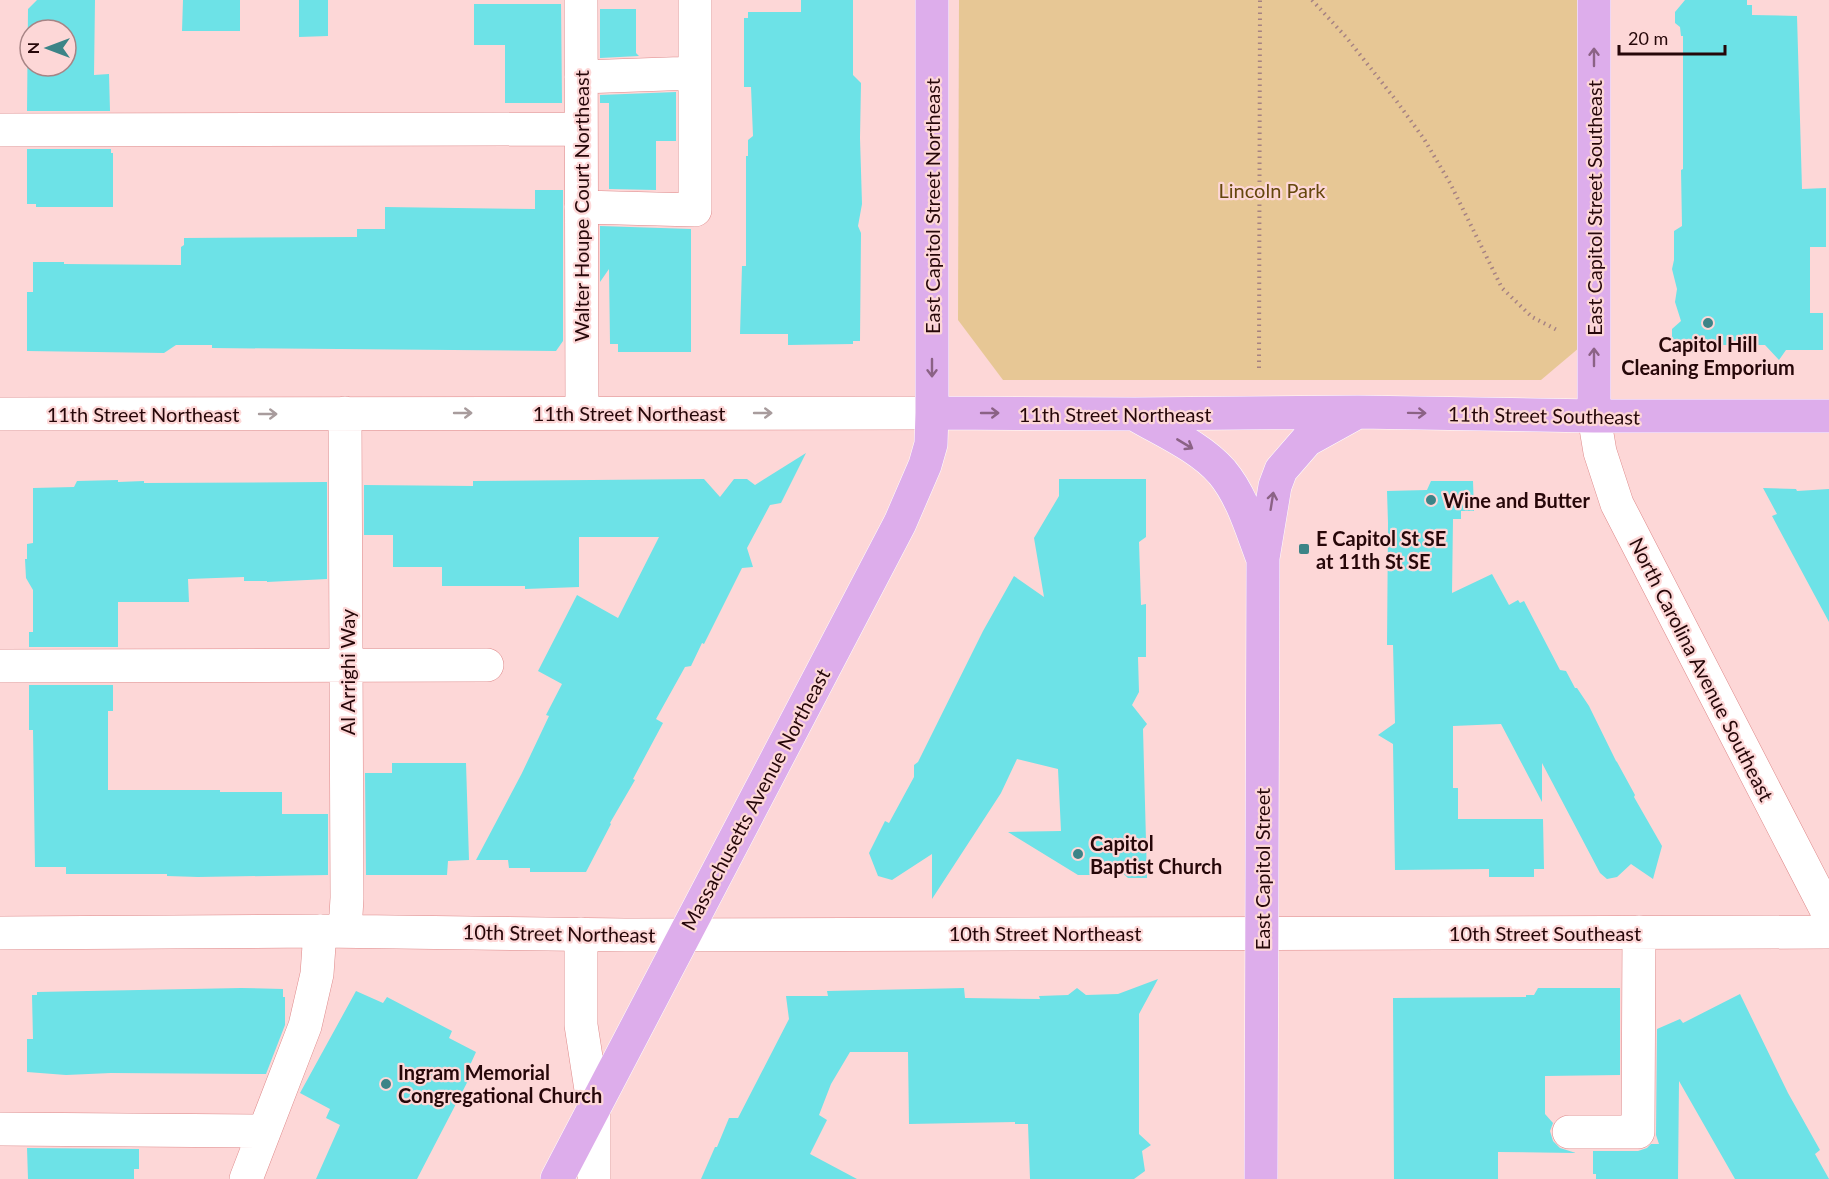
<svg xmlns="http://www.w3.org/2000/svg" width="1829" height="1179" font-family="Lato,sans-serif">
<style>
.green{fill:#e7c795}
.building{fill:#6de2e7;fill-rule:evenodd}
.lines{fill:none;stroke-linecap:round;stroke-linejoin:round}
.minor-casing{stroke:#de8889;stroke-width:34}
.major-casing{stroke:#fff;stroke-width:34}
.path{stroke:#a68283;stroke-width:4;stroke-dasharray:1.5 4.5;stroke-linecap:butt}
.minor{stroke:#fff;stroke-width:33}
.major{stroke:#ddadeb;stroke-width:33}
.oneway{stroke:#8b6285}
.oneway2{stroke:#a89c9d}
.poi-dot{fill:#3c8487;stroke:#fdd7d7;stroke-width:2}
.labels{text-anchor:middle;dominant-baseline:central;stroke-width:4.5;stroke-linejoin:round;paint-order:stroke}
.park-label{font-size:20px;fill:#65470d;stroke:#fdd7d7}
.street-label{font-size:20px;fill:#260709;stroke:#fdd7d7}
.poi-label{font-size:20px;font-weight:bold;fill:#260709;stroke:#fdd7d7;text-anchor:start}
</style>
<rect width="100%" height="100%" fill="#fdd7d7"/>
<!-- green -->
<path class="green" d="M959,0H1586V342L1541,380H1003L958,320Z"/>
<!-- building -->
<path class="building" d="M37,0H95L94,75L109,74L110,111H27L28,9ZM30,30H66V66H30Z
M183,0H240V31H182Z
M299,0H328V36L299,37Z
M801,0H853V75L861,83L860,138L862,204L858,226L861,233L860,341H853V344L788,345V334H740L742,266H746V156H748V140L753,136L751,87H744V18H748V12H801Z
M1685,0H1747V5H1752V15L1797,16L1802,189L1826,188V247H1810V313H1823V350H1786L1779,360L1765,345H1704L1695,353H1683L1672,343V329L1681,321L1675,302L1677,289L1672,269L1674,260V231L1682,226L1681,170L1683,169V36H1681L1680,27L1675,23V12Z
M474,4H561L562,103H505V45H474Z
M600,9H636V53L639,56L600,58Z
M676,92V141H656V190L609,189V103H600V95Z
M27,149H111V153H113V207H36V204H27Z
M535,190H563V341L556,351L212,348V345H176L164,353L27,351V292H33V262H64V264L181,265V247L184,245V238L357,237V229H385V207L535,209Z
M600,226L691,229V352H618V344H610L609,269L600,282Z
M806,453L781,503L770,505L747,548L753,567L742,568L704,644L702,643L691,666L685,667L656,719L663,723L633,779L635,780L610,823L611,824L586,872H530V868H509L508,860H476L522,773L549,716L546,715L562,684L538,671L577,595L618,618L659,537H579V587L525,589V586H442V567H393V535H364V485L473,486V481L704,479L720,497L734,479H747L755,485Z
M1059,479H1146V537L1139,542L1141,605L1146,604V657H1138L1139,692L1132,705L1147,724L1143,729L1147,878H1128L1110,862L1096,875H1078L1008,832L1061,831L1058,769L1017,759L1001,793L932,899V854L892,880L878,876L869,853L885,821L889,823L914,777V765L918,762L983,631L1014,576L1044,597L1034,538L1059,496Z
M118,480V482L144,481V483L327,482V579L267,582V581H244V577L188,579L189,602H118V647H29V632H33V590L26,578L25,559H27V544L33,543V488L74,487L77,481Z
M1431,481H1473L1474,511H1461V519H1453L1452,593L1492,574L1509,605L1518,600L1520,603L1524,601L1560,670L1566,671L1575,688H1577L1589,706L1616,761L1617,762L1635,795L1634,797L1662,846L1653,879L1631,864L1617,877L1607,879L1600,873L1542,763V802L1501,724L1453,726V788H1458V819H1543L1544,869H1534V877H1489V869L1395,870L1393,744L1378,735L1395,723L1393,645H1387L1388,523L1387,491L1427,490Z
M1763,488L1796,489L1797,491L1829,489V622L1772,516L1777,514Z
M29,685H113V711H108V790H220V792H282V814H328V875L198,877L167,876V874H66V867H35L33,730H29Z
M392,763H466L469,860L448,861L447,875H366L365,773H392Z
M1158,979L1139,1014V1134L1151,1145L1142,1151L1145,1171L1134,1179H1030L1028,1124H1015V1122L909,1124L908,1052H850L831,1084L819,1115L827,1120L810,1154L857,1179H701L715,1147H717L729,1118H738L789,1019L786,996H828L827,991L964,988L965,998L1040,999L1039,996L1068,995L1077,988L1086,995L1118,994Z
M241,988L283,989V997H285V1025L266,1074L111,1073L66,1075L27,1072V1039H33L32,995H37V992Z
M1538,988H1620V1075L1545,1076V1114L1553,1123L1550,1131L1553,1141L1560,1148L1576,1153L1498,1152V1179H1394L1393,998L1526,997V995H1534Z
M356,991L383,1003L387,997L452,1031L449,1038L476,1052L466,1074L471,1075L417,1179H316L340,1125L326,1118L330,1109L300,1093Z
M1740,994L1788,1093L1820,1150L1815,1154L1829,1179H1735L1679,1081L1678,1179H1596V1174H1593V1151H1638L1647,1148L1651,1144H1659L1656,1135L1657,1029L1680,1019L1683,1023Z
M27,1148L139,1149V1169H134V1179H28Z"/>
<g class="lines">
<defs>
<path id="minor" d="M581,0L582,413
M581,77L695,73
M0,130L581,129
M581,207L695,210V0
M0,414L932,413
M1594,416L1600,452L1617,504L1829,915
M0,666L487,665
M345,931L347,898L345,413
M0,933L320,931L625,935L1829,932
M581,934V1025L594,1109V1179
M0,1129L264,1131
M1569,1132H1638L1639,932
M246,1179L305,1026L317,974L320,931"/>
<path id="major" d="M1594,0V416
M932,413L1135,414L1358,412L1594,416H1829
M1136,415C1165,432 1200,447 1222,472C1242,496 1251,528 1262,557
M557,1179L900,523L925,465L931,444L932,413V0
M1261,1179L1263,558L1275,486L1281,470L1307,440L1354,414"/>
</defs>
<!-- minor casing -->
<use href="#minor" class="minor-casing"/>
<!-- major casing -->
<use href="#major" class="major-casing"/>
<!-- path -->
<path class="path" d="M1312,0L1346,37L1395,99L1424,139L1450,183L1502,288L1532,317L1559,331
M1259,368L1260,0"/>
<!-- minor -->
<use href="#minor" class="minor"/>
<!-- major -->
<use href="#major" class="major"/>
</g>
<!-- one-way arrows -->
<defs><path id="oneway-shaft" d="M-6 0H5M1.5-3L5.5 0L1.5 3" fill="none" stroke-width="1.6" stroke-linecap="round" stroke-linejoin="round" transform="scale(1.5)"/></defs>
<g class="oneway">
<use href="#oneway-shaft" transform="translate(1594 57) rotate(-90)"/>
<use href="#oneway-shaft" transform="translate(1594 357) rotate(-90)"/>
<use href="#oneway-shaft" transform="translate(932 368) rotate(90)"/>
<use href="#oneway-shaft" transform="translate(990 413)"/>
<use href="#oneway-shaft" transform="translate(1417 413) rotate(1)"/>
<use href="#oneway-shaft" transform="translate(1185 444) rotate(31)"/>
<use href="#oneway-shaft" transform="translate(1272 501) rotate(-81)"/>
</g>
<g class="oneway2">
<use href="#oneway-shaft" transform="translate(463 413)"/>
<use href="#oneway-shaft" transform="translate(763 413)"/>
<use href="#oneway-shaft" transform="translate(268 414)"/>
</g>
<!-- markers -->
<g class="poi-dot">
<circle cx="1708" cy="323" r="6"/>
<circle cx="1431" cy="500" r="6"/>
<rect x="1298" y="543" width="12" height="12" rx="3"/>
<circle cx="1078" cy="854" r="6"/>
<circle cx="386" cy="1084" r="6"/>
</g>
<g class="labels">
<!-- park labels -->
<g class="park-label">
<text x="1272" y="190">Lincoln Park</text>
</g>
<!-- street labels -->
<g class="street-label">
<text transform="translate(581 206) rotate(-90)">Walter Houpe Court Northeast</text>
<text transform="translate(932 206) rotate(-90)">East Capitol Street Northeast</text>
<text transform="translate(1594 208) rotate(-90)">East Capitol Street Southeast</text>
<text x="629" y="413">11th Street Northeast</text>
<text x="143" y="414">11th Street Northeast</text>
<text x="1115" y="414">11th Street Northeast</text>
<text transform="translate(1544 415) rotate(1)">11th Street Southeast</text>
<text transform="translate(1702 669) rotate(63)">North Carolina Avenue Southeast</text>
<text transform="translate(347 672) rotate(-90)">Al Arrighi Way</text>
<text transform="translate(755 799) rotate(-62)">Massachusetts Avenue Northeast</text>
<text transform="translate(1262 869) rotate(-90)">East Capitol Street</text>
<text transform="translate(559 933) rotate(1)">10th Street Northeast</text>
<text x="1045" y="933">10th Street Northeast</text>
<text x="1545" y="933">10th Street Southeast</text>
</g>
<!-- poi labels -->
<g class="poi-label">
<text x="1708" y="344" text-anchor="middle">Capitol Hill<tspan x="1708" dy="23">Cleaning Emporium</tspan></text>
<text x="1443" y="500">Wine and Butter</text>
<text x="1316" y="538">E Capitol St SE<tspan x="1316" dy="23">at 11th St SE</tspan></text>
<text x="1090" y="843">Capitol<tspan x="1090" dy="23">Baptist Church</tspan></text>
<text x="398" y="1072">Ingram Memorial<tspan x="398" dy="23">Congregational Church</tspan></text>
</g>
</g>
<!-- north arrow -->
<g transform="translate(48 48) rotate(270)"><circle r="28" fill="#fdd7d7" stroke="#a78485" stroke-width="1.5"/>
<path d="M0-4.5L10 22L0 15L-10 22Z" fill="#3c8487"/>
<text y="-9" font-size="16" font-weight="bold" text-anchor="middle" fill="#260709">N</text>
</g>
<!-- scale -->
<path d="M1619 45v9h106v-9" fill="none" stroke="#260709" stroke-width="3"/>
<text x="1628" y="45" font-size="18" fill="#260709" stroke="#fdd7d7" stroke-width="4.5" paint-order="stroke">20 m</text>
</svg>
